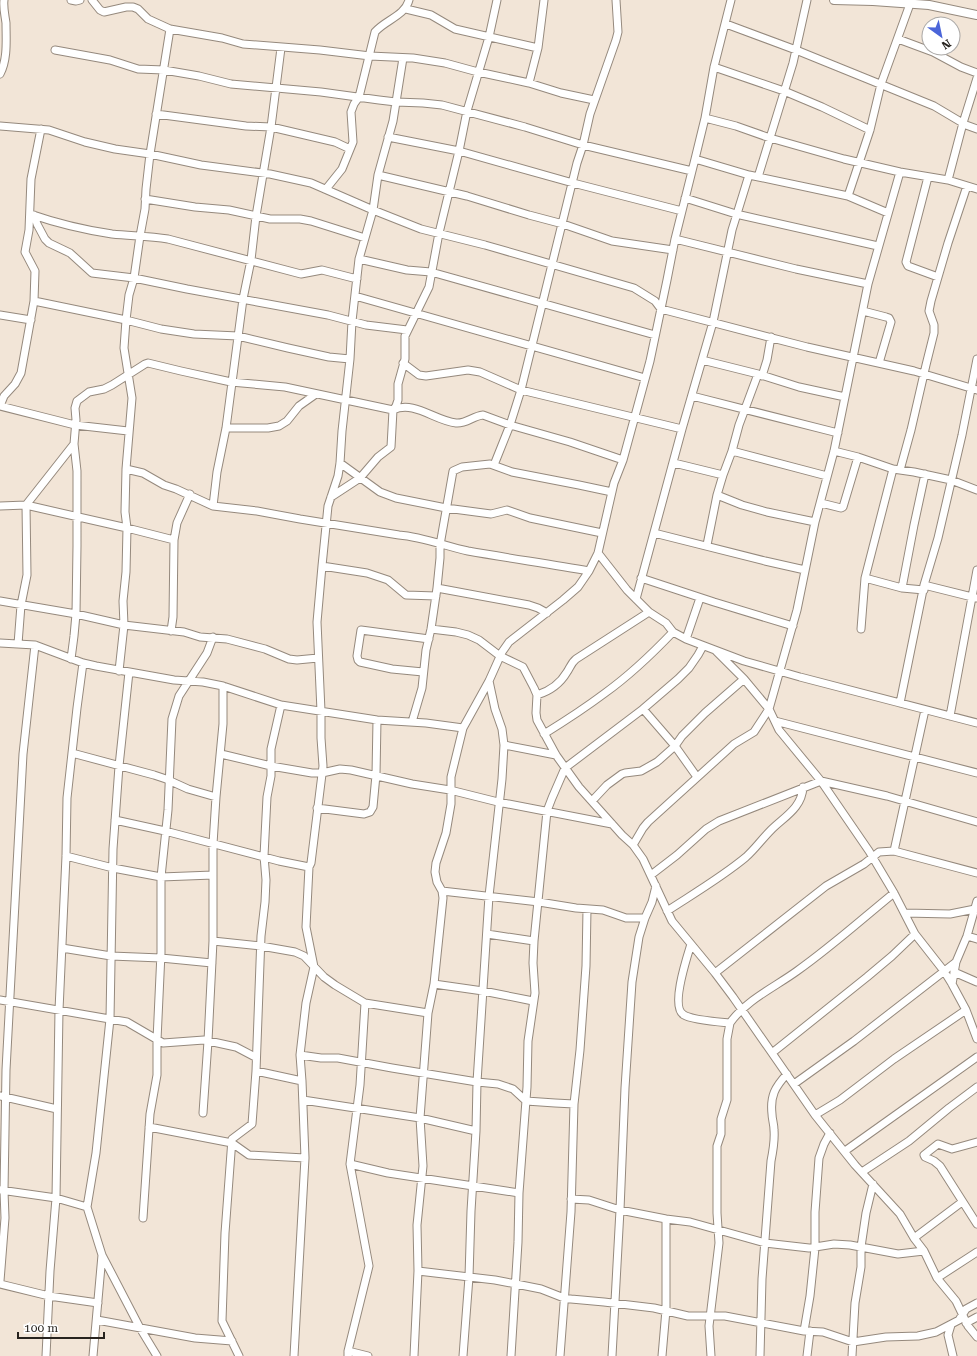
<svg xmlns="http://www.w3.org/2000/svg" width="977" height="1356" font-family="'Roboto Serif',serif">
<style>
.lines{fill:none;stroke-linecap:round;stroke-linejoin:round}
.minor-casing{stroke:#95897d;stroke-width:9}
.tertiary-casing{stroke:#95897d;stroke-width:10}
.minor{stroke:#fff;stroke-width:7}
.tertiary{stroke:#fff;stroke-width:8}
</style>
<rect width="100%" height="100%" fill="#f2e5d7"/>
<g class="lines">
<defs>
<path id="minor" d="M71,0L76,1L80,0
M92,0L100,10L104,12L126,7H133L138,9L148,19L170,29L222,38L243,44L320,50L370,56L413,58L445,63L478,72L529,83L561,93L594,100
M406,9L431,15L455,29L538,48
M726,24L796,50L934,106L966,125L977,129
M898,39L933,52L961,67L977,73
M55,50L110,60L138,69L164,70L199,76L231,84L321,92L379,100L396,102L423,103L442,105L525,127L583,145L692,171
M714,67L784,91L822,107L870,130
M0,74C8,59 6,39 6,23C5,15 3,8 4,0
M529,83L538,48L544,0
M156,114L246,126L271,127L335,142L350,149
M705,118L736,126L770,138L844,159L900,172L948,180L977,189
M0,126L49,130L85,142L115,149L150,154L201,165L270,174L311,183L373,210L421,229L485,245L634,288L655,301L661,309L807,347L914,371L977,390
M388,137L459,151L573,183L682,211
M695,159L749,175L848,196L888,213
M378,175L467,196L529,215L563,224L612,241L673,250
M758,177L793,63L807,0
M928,177L906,262L908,266L938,277
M948,180L963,123L977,78
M326,189L342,169L353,142L351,112L354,104L359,97L375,32C385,20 405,16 409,0
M848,196L870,130L881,84L910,4
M685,198L736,214L878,246
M145,199L195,207L229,210L270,219H300L311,221L365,238
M30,214C56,223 85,230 112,234C131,236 149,236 168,239L301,274L322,270L357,279
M34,215L37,224L45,239L49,243L70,253L92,273L134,278L187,289L328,315L366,325L407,330
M675,239L796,269L868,284
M359,259L407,270L431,272L655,335
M355,296L645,378
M34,301L126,320L161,329L194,334L238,336L288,348L329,357L350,359
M863,311L886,317L889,318L891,322L879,363
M0,315L31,320
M702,360L758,374
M403,363L419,375L426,376L468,370L480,372L521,390L682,429
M762,376L767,360L771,337
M692,396L838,433
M0,406L4,396L15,384L21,373L34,301L35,271L25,252L29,230L31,179L41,129
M0,406L75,425L128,431
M226,428H268L279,426L287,421L299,406L316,394
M732,451L827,476
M834,451L858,457L893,469L914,472L951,480L977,490
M340,463L380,492L396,498L446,508L491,514L507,510L530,518L602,533
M674,463L723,475
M494,465L510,425L521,390L577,163L583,145L590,114L616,40L618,32L616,0
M126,469L143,473L164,485L176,489L213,506L257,511L300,519L399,535C423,537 445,546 468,551C508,558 549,564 589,571
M893,469L865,578L902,588L924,590
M900,470L911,430L926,365L934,333V325L929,311L931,301L948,243L967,186
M717,495L742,505L767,512L815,522
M331,497L360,478L378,457L391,447L393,410L396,406L398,400V384L405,359V336L429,287L439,233L459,151L467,111L489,37L497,0
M821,503L841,508L843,507L858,457
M0,506L26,505L74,444L76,420L75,408L77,401L89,392L104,389L112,385L145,364L148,363L181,371L231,382L285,387L393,410C414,400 435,421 456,423C466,424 473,416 483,415L510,425L570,442L623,460
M213,506L217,472L226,428L243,299L251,260L256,216L271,127L281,48
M654,533L765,561L805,570
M707,545L717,495L723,475L732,451L739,425L758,374L799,387L845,397
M598,553L627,590L649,612L666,623L673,632L686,639L744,661L800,677L977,723
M322,566L367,573L388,580L406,595L436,596
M641,578L714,602L793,626
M924,585L976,598
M437,588L529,605L538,608L547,613
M902,588L914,525L925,474
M636,599L682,429L713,322L732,230L749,175
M0,601L76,614L124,625L184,632L200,637L227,639L265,649L289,659L297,660L318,658
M431,629L456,632L468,635L479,640L500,656L523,667L534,688L537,695L536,713L537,720L556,755L579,787L622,835L633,845L643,859L672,921L715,973L733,997L815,1115L855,1165L900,1214L914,1238L924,1251L937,1278L956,1301L968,1326L977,1337
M861,629L865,578
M171,631L173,617L174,540L177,523L190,494
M686,639L700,598
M0,643L35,645L83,663L96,666L174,680L203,682L223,686L281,705L377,720L426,723L463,728
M18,644L21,605L27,575L26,505L127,528L174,540
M716,651L744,679L769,709L779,730L821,781L869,851L894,893L915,934L944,971L952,984L966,1010L977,1039
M71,659L74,636L76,614L77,546V471L74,444
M119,671L124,625L123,601L126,572L127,528L125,512L126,469L132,398L124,348L126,320L129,295L134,278L140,236L145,209L146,189L150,154L170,29
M423,672L392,669L360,662L358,660L357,656L361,630L429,639
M537,695C550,691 560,684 567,672C570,668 571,663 576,659L649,612
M900,703L924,585L938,538L962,435L977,359
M643,709L675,746L697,777
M950,716L977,570
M775,721L977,773
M412,722L422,688L426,650L431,629L437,588L440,558V545L453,471L462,467L490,464L512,472L579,485L612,492
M544,734C565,721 585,708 605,693C630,675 652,654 673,632
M504,745L556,755
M72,753L154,775L166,779L188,789L216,797
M221,754L271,766L312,773H322L340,769L351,770L412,784L450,790L498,802L612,824
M592,801L607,785L622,774L625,773L641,771L657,762L675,746L682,736L705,713L744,679
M317,808L364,814L370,812L373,807L376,775L377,720
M115,820L165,831L279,861L309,867L311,863L323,766L321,738V711L317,622L322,566L328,506L338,476L340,463L342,431L350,359L352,321L359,259L373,210L378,175L393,121L403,58
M633,845L643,828L648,822L734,744L754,732L769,709L797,610L815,522L834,451L868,284L900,172
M894,851L925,710
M66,856L113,868L161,877L213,875
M651,875L677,855L706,829L719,821L821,781L887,796L977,822
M442,891L539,902L576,908L603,910L626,918H645
M667,911C693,894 722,877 746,857C755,849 762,839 771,830C784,817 802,808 803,787
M905,913L950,914L975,909
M487,934L534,941
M967,936L977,939
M213,941L261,946L295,952L304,956L324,977L335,985L365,1003L428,1013
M691,944C687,957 670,1008 684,1015C692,1020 719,1022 730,1023C746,1000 775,987 797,971C831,947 862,919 894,893
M62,948L111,956L161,958L212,963
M954,972L977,982
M715,973L826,886L864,864L879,852L894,851L977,873
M434,984L483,991L533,1001
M952,984L956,962L967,936L977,901
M0,1000L127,1022L163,1043L204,1040L236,1047L255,1057
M772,1053L867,977L892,956L915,934
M300,1055L321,1058H338L392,1068L477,1082L498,1084L513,1089L526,1101L555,1103L574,1104
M256,1071L302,1081
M794,1084L854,1041L956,962
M0,1096L57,1109
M303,1100L420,1118L476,1131
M203,1113L208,1041L213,941V844L216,797L223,724V686
M815,1115L840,1100L894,1059L966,1010
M149,1127L232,1143L249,1155L305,1158
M977,1142L952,1149L938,1144L924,1155L925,1157L934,1161L940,1166L977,1224
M845,1151L977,1057
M350,1164L388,1173L519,1193
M862,1172L909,1141L949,1108L977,1087
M0,1190L56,1198L87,1207L102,1255L140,1328L157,1356
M571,1199L589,1200L620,1210L666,1219L690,1222L765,1243L809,1248L834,1244L850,1245L898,1254L924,1251
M87,1207L96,1153L110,1019L113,849L119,766L129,672
M143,1218L150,1114L157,1075V1040L161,953V877L168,810L172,719L179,696L207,653L213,637
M914,1238L962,1202
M418,1271L495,1280L516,1284L541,1289L564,1298L571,1299L604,1302L654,1308L688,1316H725L804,1331L823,1332L853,1342L886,1337L918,1336L936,1332L959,1320L966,1309L977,1303
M937,1278L977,1252
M0,1281L5,1218L4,1191L6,1070L23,754L35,645
M0,1284L49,1296L98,1303
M97,1320L195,1338L232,1341
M966,1323L977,1317
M951,1325L948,1335L953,1356
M804,1331L810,1296L815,1248V1212L819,1158L824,1144L830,1133
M348,1351L369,1266L350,1164L360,1085L365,1003
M46,1356L50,1271L56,1198L59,1010L66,856L67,798L77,708L83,663
M93,1356L102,1255
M239,1356L222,1321L225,1233L232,1139L252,1124L256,1071L261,936L265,902L266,880L264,856L267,797L271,776V749L281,705
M294,1356L305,1158L302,1081L300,1055L306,1003L314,967L306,927L309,867
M348,1356V1351L368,1356
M414,1356L418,1271L417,1225L423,1166L420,1118L428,1013L434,984L443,898L442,891L437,882L435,872L436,863L446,833L451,804V777L463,728L489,681L502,652L509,642L563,600L578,587L589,571L598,553L614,483L623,460L650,361L667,280L675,239L695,159L705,118L714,67L731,0
M463,1356L469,1277L471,1211L476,1131L477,1082L489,896L502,779L504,745L502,729L495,709L489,681
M511,1356L518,1242L519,1193L527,1087L528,1041L535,993L533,963L534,941L547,811L552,798L565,768L643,709L678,679L689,668L698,655L703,646
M560,1356L571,1212L574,1104L580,1050L586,966L587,909
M612,1356L620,1210L625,1088L632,982L639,937L645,918L652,902L656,886
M662,1356L666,1310V1219
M711,1356L709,1326L719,1243L717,1213V1146L721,1134V1119L727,1100V1039L730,1023
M760,1356L762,1279L771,1161C773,1151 775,1141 774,1130C774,1124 772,1119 772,1114C770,1096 775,1087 787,1074
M807,1356L810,1331
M852,1356L855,1303L861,1267V1247L866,1213L873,1184"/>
<path id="tertiary" d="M834,0L873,1L929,5L977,15"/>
</defs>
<!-- minor casing -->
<use href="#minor" class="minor-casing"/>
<!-- tertiary casing -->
<use href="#tertiary" class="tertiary-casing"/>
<!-- minor -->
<use href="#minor" class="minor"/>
<!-- tertiary -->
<use href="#tertiary" class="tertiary"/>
</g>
<!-- north arrow -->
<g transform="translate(941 36) rotate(147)"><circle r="19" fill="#ffffff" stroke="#a9a7a5"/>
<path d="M0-3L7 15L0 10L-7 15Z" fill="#4b65d9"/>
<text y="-6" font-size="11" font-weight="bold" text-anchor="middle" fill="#27231e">N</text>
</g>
<!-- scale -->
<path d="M18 1332v6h86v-6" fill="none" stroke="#27231e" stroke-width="2"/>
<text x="24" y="1332" font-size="12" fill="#27231e" stroke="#ffffff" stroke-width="3" paint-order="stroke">100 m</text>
</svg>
